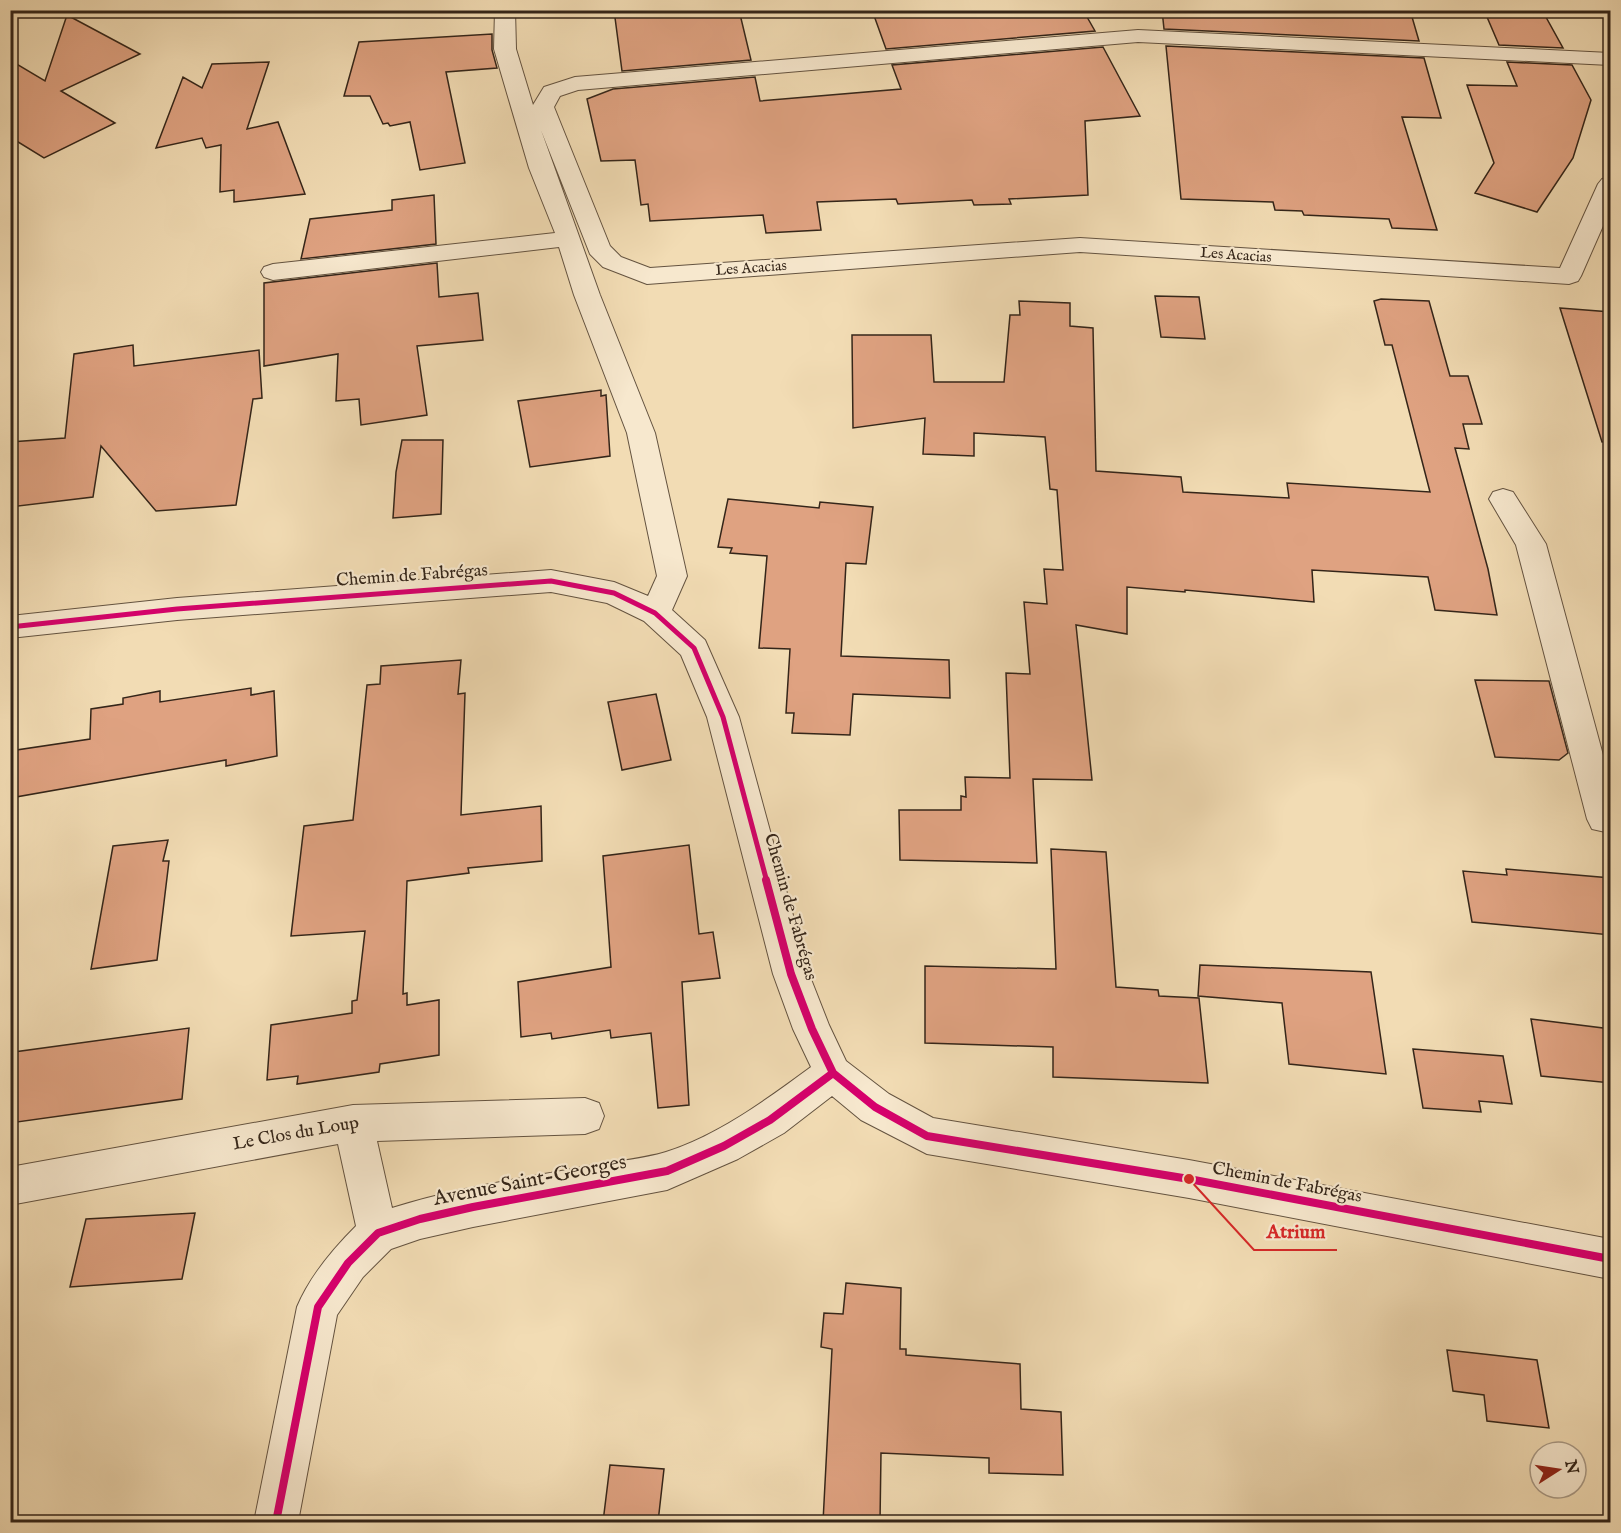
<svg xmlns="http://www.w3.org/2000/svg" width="1621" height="1533" font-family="'IM FELL English',serif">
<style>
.building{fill:#dfa281;stroke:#342519;stroke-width:1.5}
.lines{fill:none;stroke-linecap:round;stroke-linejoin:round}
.minor-casing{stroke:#645340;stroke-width:2}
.minor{fill:#f7e8ce;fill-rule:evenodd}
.cycleway-far1-casing{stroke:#f7e8ce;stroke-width:9}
.cycleway-casing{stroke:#f7e8ce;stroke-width:11}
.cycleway-far1{stroke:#d6006c;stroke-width:5}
.cycleway{stroke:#d6006c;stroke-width:8}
.labels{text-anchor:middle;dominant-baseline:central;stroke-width:4.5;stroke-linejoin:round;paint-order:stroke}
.far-street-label{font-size:15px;fill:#342519;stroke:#f7e8ce}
.street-label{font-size:18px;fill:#342519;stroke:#f7e8ce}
.near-street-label{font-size:21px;fill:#342519;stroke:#f7e8ce}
.leader{fill:none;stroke:#d62828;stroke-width:2}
.callout-dot{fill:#d62828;stroke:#f7e8ce;stroke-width:2}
.callout-label{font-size:20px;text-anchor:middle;font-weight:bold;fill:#d62828;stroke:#f7e8ce;stroke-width:4.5;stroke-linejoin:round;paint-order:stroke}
</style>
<rect width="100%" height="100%" fill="#f2dcb4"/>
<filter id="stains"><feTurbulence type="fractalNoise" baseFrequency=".00333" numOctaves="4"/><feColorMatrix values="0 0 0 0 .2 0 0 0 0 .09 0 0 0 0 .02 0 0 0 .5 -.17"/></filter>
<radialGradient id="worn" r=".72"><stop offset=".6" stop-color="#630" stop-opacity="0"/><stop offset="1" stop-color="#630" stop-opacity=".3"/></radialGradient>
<!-- building -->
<path class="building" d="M614,10H739L751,60L622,71Z
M872,10H1083L1095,31L886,49Z
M1162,10H1410L1419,41L1164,29Z
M1484,10H1542L1563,48L1499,45Z
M67,15L140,54L61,91L115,123L44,158L10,137V60L45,81Z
M492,34V50L497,68L446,72L465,163L420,170L410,122L390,126L388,123L383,124L370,96H344L359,42Z
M1166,46L1424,58L1441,118L1402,117L1437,230L1392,228L1389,219L1304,215L1302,211L1275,210L1273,202L1181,199Z
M1103,47L1140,116L1085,121L1088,195L1009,199L1011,204L974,205L972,200L898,204L896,199L817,202L821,230L766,233L763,215L650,221L648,204L641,205L635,160L601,161L587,99L613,89L755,77L760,101L901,89L892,65Z
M269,62L247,129L278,122L305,194L234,202V190L220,192L221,145L206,148L202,138L156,148L183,77L202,88L212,64Z
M1507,62L1572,65L1591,100L1573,158L1537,212L1475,193L1494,163L1467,85L1517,86Z
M434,195L436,244L301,259L310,219L392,210V200Z
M437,263L439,297L478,293L483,340L417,346L427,415L361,425L359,399L336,401L338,354L264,366V283Z
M1155,296L1199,297L1205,339L1161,337Z
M1381,299L1429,301L1450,376H1468L1482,424H1463L1469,449L1455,448L1488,569L1497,615L1435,610L1428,577L1312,570L1314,602L1185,590V592L1127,587V634L1076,625L1092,780L1033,779L1037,863L900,860L899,810H961V796L966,797L965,777L1010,778L1006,673L1030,674L1024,602L1047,604L1044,569L1063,570L1057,490L1050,489L1045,437L974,433V456L923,454L925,418L853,428L852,335H931L934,382H1004L1010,315H1020L1019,301L1070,303V326L1093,328L1096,471L1181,477L1183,492L1289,498L1287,483L1430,492L1392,345H1385L1374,301Z
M1560,308L1611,312V441L1602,442Z
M133,345L134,366L259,350L262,398L253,399L236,505L156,511L101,446L93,497L10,507V442L65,438L74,354Z
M601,390V396L606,395L610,456L530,467L518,401Z
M402,440H443L441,514L393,518L396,472Z
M728,499L819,508L820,502L873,507L866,564L846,563L841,656L949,660L950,698L853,694L850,735L792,733L794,713H786L790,649L759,648L767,556L730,553L732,548L718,547Z
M461,660L458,694L465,693L461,815L541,806L542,861L468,868L469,873L407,881L403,994L407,993V1005L439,1000V1055L380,1064L379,1072L297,1084L298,1076L267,1080L271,1025L352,1013V1001L357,1000L365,931L291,936L304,826L353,820L367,685L380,684L381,666Z
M1475,680L1549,681L1568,753L1559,760L1495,757Z
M251,688V695L274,691L277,756L226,766V760L10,798V751L90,739L91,709L123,704V698L160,691V702Z
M656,694L671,760L622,770L608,702Z
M168,840L163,861H169L157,960L91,969L113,846Z
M689,845L699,934L713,932L720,978L682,982L689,1105L658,1108L651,1033L611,1038L610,1030L552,1039L551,1033L521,1037L518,982L611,967L603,856Z
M1051,849L1106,852L1116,987L1158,990L1159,996L1199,998L1208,1083L1053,1077V1047L925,1043V966L1056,969Z
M1506,869L1611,878V935L1472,922L1463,871L1507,875Z
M1200,965L1371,972L1386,1074L1289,1064L1282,1003L1198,996Z
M1531,1019L1611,1029V1083L1541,1076Z
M189,1028L182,1099L10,1123V1072L14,1052Z
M1413,1049L1503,1056L1512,1104L1479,1101L1481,1112L1423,1108Z
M195,1213L182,1279L70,1287L86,1219Z
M846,1283L901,1288L900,1349H906V1355L1020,1364L1021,1409L1061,1412L1063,1475L989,1473V1458L881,1453L880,1522H823L832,1349L821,1347L824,1313L843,1314Z
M1447,1350L1537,1360L1549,1428L1487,1421L1484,1395L1453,1391Z
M610,1465L664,1469L658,1522H603Z"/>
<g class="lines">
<defs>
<path id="minor" d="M495,10H515L516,49L533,105L544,87L575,77L1138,30L1610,53V65L1138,42L578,90L560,96L554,107L610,246L621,257L650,268L1080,238L1560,268L1598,184L1602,179L1610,177V210L1581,276L1578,281L1569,284L1080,252L647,284L603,267L590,254L541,130L600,295L655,433L687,576L672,610L705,640L739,717L809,974L829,1025L846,1061L889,1094L933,1118L1189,1160L1610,1239V1279L1189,1198L927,1154L861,1120L832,1096L784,1133L738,1159L667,1190L473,1227L420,1239L391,1249L363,1277L337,1315L298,1522H254L297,1307C310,1276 332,1250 356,1226L338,1144L10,1205V1167L353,1105L585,1098L599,1103L604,1116L599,1129L585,1134L377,1141L392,1208C458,1187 526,1178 594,1165C617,1161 643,1159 666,1152C719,1135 766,1100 811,1067L793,1029L773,974L707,717L681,655L644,621L607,603L551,592L177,620L10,638V616L177,598L551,570L614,582L648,596L657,576L627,433L574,295L559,247L273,280L264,277L261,272L264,267L273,264L555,233L529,168L494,49Z
M1503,489L1513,492L1546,544L1610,781V833L1592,829L1587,819L1516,545L1489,499L1493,492Z"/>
</defs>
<!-- minor casing -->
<use href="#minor" class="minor-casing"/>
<!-- minor -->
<use href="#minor" class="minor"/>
<defs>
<path id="cycleway-far1" d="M10,627L177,609L551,581L614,593L655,613L694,648L723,717L767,882"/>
<path id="cycleway" d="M766,880L791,974L812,1029L833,1073L875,1107L927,1136L1189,1179L1610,1259
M276,1522L318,1307L348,1263L378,1233L420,1219L473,1207L667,1171L724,1146L770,1120L833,1073"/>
</defs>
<!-- cycleway-far1 casing -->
<use href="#cycleway-far1" class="cycleway-far1-casing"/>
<!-- cycleway casing -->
<use href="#cycleway" class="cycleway-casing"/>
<!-- cycleway-far1 -->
<use href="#cycleway-far1" class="cycleway-far1"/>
<!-- cycleway -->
<use href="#cycleway" class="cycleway"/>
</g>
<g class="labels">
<!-- far-street labels -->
<g class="far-street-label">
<text transform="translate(1236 255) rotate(4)">Les Acacias</text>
<text transform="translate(751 268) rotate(-4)">Les Acacias</text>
</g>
<!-- street labels -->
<g class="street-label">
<text transform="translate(412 576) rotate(-4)">Chemin de Fabrégas</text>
<text transform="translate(790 907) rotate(74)">Chemin de Fabrégas</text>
<text transform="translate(296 1134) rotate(-10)">Le Clos du Loup</text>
<text transform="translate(1287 1183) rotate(11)">Chemin de Fabrégas</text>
</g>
<!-- near-street labels -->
<g class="near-street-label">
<text transform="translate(530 1181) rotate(-11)">Avenue Saint-Georges</text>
</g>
</g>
<!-- callouts -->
<path class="leader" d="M1189 1179L1254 1250H1337"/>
<circle class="callout-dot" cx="1189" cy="1179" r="6"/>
<g class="callout-label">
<text x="1296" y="1238">Atrium</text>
</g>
<!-- margin -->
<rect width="1621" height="1533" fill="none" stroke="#f2dcb4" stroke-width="36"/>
<rect x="12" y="12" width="1597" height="1509" fill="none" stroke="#342519" stroke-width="3"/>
<rect x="18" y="18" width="1585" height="1497" fill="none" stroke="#342519" stroke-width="1.5"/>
<!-- north arrow -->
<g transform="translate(1558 1470) rotate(78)"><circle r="28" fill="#f7e8ce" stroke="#a99a86" stroke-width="1.5"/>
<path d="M0-4.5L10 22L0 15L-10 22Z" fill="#8f2418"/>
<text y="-9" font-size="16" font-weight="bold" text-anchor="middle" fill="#342519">N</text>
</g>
<rect width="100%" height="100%" filter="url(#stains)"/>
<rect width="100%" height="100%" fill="url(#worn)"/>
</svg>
